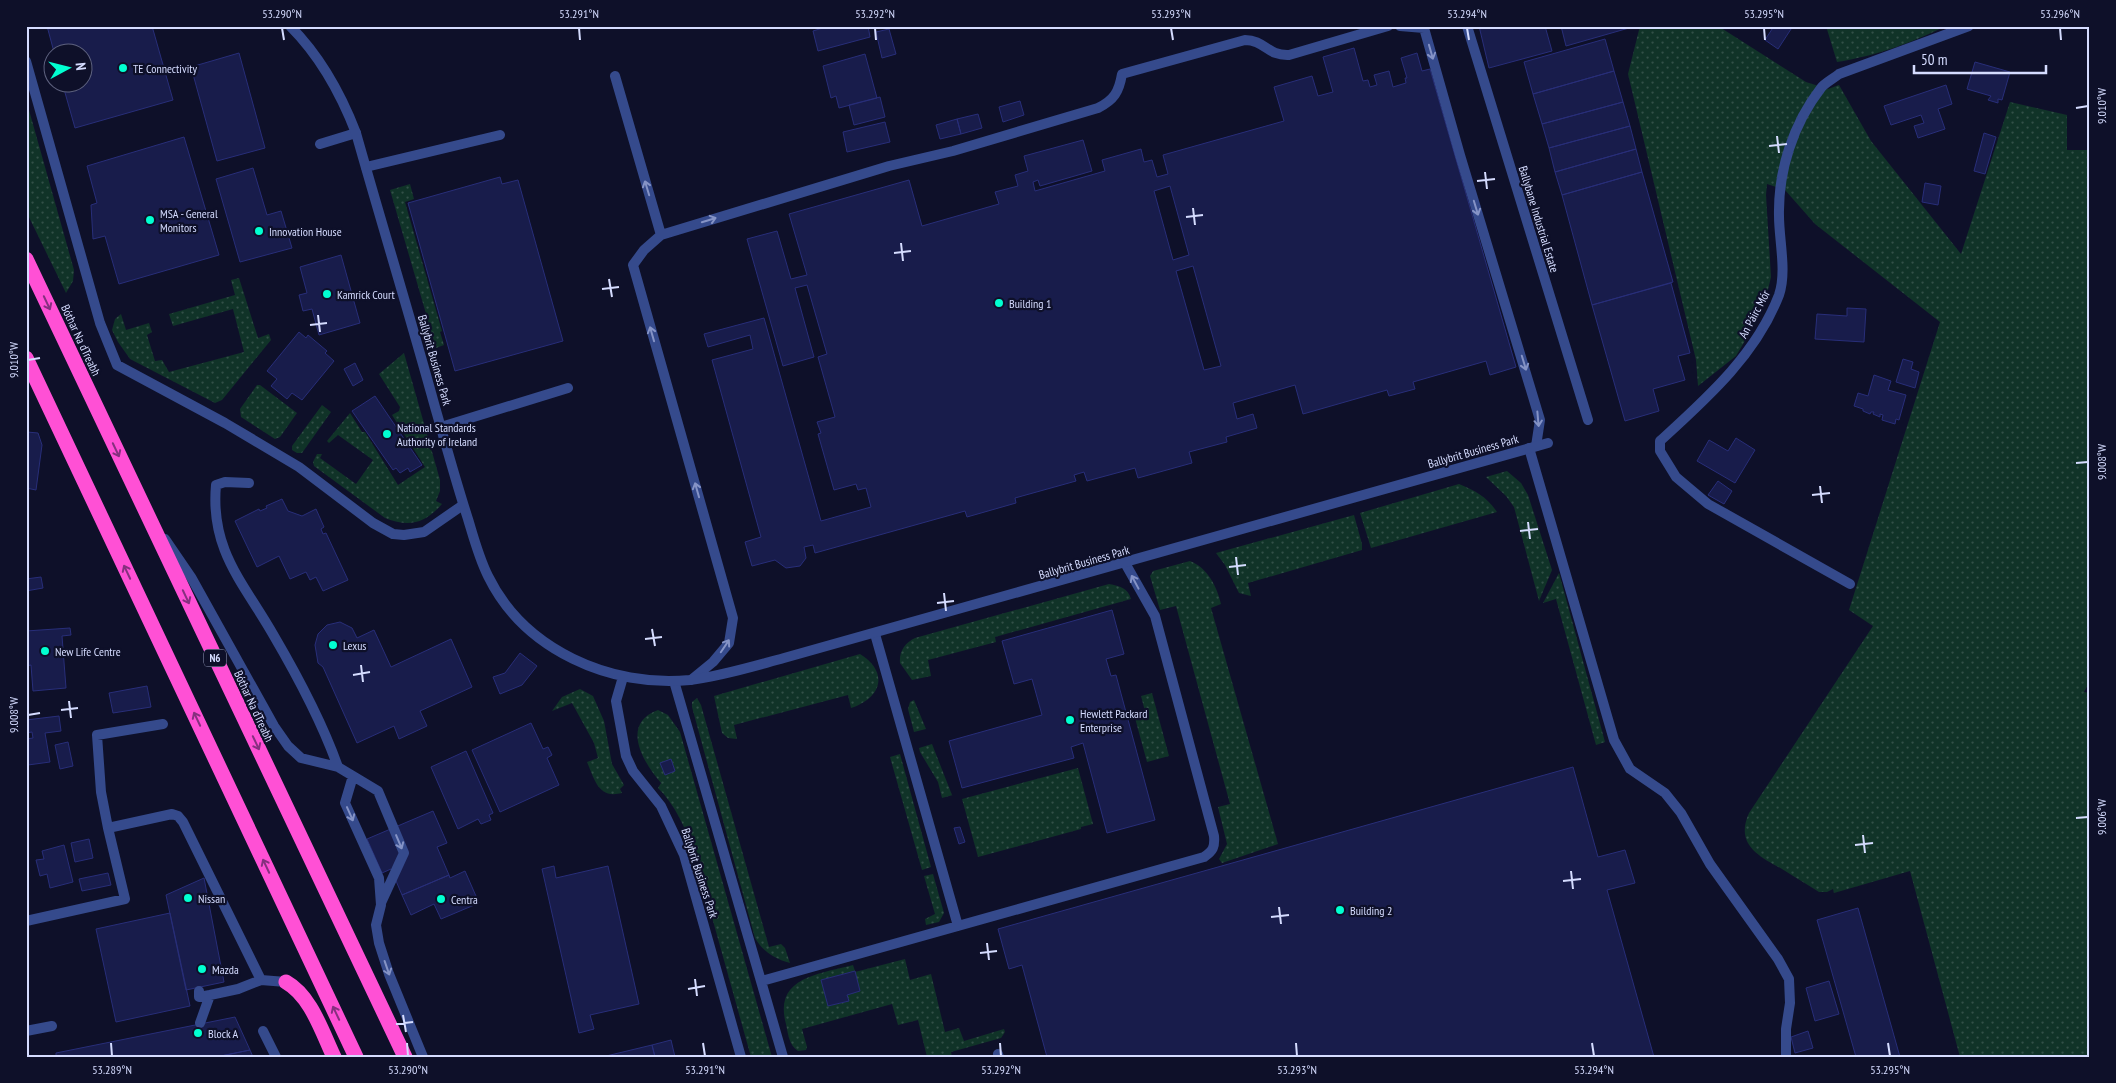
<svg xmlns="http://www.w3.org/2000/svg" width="2116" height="1083" font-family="'PT Sans Narrow',sans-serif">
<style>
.grass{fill:url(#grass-dots)}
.building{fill:#181c4b;stroke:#282e79;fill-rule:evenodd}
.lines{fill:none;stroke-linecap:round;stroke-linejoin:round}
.lane{stroke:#354a8c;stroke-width:10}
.street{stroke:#354a8c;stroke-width:10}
.highway{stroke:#ff50d5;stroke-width:15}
.oneway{stroke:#8593c6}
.oneway2{stroke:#86307f}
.ticks{fill:none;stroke:#d5dcff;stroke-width:2}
.poi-dot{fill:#01ffd1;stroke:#0e1029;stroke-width:2}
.labels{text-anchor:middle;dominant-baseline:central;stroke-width:4.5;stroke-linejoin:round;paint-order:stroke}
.shield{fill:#0e1029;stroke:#999fbf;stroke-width:1}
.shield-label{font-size:11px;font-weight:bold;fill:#d5dcff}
.poi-label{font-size:12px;fill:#d5dcff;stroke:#0e1029;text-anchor:start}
.street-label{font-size:12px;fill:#d5dcff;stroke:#0e1029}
.neatline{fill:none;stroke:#d5dcff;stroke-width:2}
.ticks-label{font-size:12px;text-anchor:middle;fill:#d5dcff}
</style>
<defs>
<pattern id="grass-dots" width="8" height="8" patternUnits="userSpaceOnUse" patternTransform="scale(1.25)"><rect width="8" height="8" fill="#103328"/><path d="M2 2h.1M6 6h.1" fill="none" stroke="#325048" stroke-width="1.8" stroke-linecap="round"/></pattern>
</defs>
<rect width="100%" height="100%" fill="#0e1029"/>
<!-- grass -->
<path class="grass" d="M1640,26H1718L1806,82L1828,89L1839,85L1871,141L1961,254L2010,102L2067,115V150H2090V681L2084,692L2090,693V1057H1960L1910,871L1834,893L1833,889L1827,892H1819C1807,884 1794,877 1782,869C1758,856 1735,844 1749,813L1873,626L1849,610L1940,322L1815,224L1785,190L1767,184L1766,195L1771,277L1766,298L1756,322L1736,356L1698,386L1696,360L1628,74Z
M1826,26H1946C1908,44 1879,55 1837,62Z
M27,103L74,270L73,281L66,293L26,211Z
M410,184L414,199L405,202L442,331L440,332L444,345L436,348L390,190Z
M239,278L258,338L269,334L271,340L222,400L215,403L130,359L118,342L112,330L115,319L121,314L126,330L149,323L152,332L147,335L155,361L162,360L169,372L244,352L233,309L173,326L169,314L235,295L231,280Z
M404,353L440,480V491L436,501L442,504C425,523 410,528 385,518L314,466L313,462L317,454H322L320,458L356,484L373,460L338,435L329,443L327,441L350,413L362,432H365L398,485L425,467L392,415L399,411L400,407L379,374Z
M257,385H260L297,413L280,437L275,439L241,417L240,409Z
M322,405L331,412L302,453H297L292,450V446Z
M1507,471L1521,483L1528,495L1552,570L1539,601L1514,507L1506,496L1486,477Z
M1459,484C1476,491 1487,497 1497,512L1371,548L1360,513Z
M1354,515L1362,544V550L1248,583L1251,596L1239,593L1225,565L1216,553Z
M1190,561C1208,568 1217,587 1221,604L1211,608L1278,844L1222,863L1219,859L1227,844L1218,807L1230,804L1176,606L1160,610L1150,576L1153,571Z
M1559,573L1605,742L1596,745L1556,599L1543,603Z
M1109,584C1120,586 1128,588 1131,599L995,637L996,642L928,660L931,676L912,680L900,663C899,651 905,643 915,638Z
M860,654C889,672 882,698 851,708L848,695L734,725L737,739L728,738L722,733L714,696Z
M580,689L593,696L604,721L612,764L624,785L620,789L622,793C598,799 595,780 587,762L598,758L594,743L572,703L552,711L562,697Z
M1152,693L1169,756L1147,762L1135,718L1146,715L1141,696Z
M697,698L701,705L769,947L781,944L785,948L790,963C775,959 763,952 755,938L692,707V702Z
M914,700L926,729L914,732L908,709L910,702Z
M658,710L668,715L680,732L772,1057H751C739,1014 727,971 715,928C703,884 691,820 658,788L661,783C643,762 620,724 658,710Z
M932,744L952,795H953L942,798L938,782L920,752L919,748Z
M900,754L931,867L922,870L890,757Z
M1078,768L1093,824L1081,827V829L978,857L962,799Z
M933,874L944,913L939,922L926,925L925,919L935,914L924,876Z
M905,959L910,980L931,974L945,1032L959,1028L964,1041L1004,1029L1005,1032L1001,1038L951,1052L952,1057H927L918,1020L898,1025L892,1004L802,1029L807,1047L806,1050L798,1051C789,1045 788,1034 786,1024C773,977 820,974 853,965L855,971L821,980L829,1006L848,1001L847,995L860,991L855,972Z"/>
<!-- building -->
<path class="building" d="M47,26H152L173,100L75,128L62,82H82V52H54Z
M829,26H868L870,37L818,51L813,31Z
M1479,26H1545L1552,51L1489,68Z
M1561,26H1629V28L1566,46Z
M1774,26H1793L1778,49L1765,40Z
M889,29L896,54L882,58L876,32Z
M1605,39L1614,71L1533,94L1524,62Z
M1354,48L1363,81L1368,80L1370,87L1377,85L1374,75L1389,71L1393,87L1406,83L1405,78H1407L1401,58L1417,53L1422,71L1430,69L1516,367L1490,375L1486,361L1413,382L1415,389L1389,396L1387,390L1303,414L1295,385L1233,403L1237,419L1253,414L1257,428L1226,437L1227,442L1189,452L1192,463L1138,478L1135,468L1087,481L1084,472L1074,475L1076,481L1015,498L1016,503L967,517L965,511L815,553L813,545L804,547L806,558L800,566L786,568L775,560L752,566L745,542L761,537L712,360L753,349L750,335L708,347L704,334L764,318L821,521L871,507L866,488L858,490L856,484L834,490L818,434L821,433L817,422L835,417L818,357L827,354L807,285L795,288L814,357L783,366L747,239L777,231L791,279L807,275L789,214L909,180L922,226L999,204L995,192L1018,186L1015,175L1028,171L1024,156L1083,140L1092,171L1040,186L1038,180L1033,182L1035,191L1105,171L1102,160L1141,149L1144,162L1152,160L1157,177L1168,174L1163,155L1284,121L1274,87L1312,76L1318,96L1333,92L1323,57ZM1170,186L1189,255L1173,260L1154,191ZM1193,266L1221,366L1204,370L1176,271Z
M239,53L265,148L217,161L191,67Z
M865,54L877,98L839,108L836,96L831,98L823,66Z
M1975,62L2010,72L2002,100L1998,99V103L1988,100L1991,96L1967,89Z
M1614,71L1623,102L1542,124L1533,94Z
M1946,85L1952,104L1938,109L1945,129L1918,138L1914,126L1924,123L1921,115L1891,125L1884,106Z
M880,97L885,117L854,125L849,105Z
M1020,101L1024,115L1003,122L999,107Z
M1623,102L1630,126L1549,148L1542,124Z
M978,114L982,128L961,134L957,119Z
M957,119L961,134L940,139L936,125Z
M885,122L890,142L847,152L843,132Z
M1630,126L1636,149L1555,172L1549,148Z
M1984,133L1996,137L1985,174L1974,171Z
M184,137L219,255L119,284L105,236L93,239L91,205L97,203L87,166Z
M1636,149L1642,172L1562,195L1555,172Z
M253,168L267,215L281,211L292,248L240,262L216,179Z
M1642,172L1673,282L1592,305L1562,195Z
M500,177L502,184L518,180L563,341L455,371L408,203Z
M1925,183L1941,186L1938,205L1922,202Z
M341,255L360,323L319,335L312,309L303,311L299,295L307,293L300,267Z
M1671,283L1690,353L1678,356L1685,380L1653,389L1659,411L1625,421L1592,305Z
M1847,308L1866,309L1864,342L1815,339L1817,314L1847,316Z
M299,332L306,338L308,335L327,351L325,353L334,361L302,400L292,393L287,399L271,386L277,379L267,371Z
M1903,359L1913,362L1911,369L1919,372L1915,388L1896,382Z
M355,363L363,380L353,386L344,369Z
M1874,375L1891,381L1888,390L1906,395L1899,420L1896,419L1895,424L1882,420L1883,415L1880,414V417L1873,414L1874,412H1871L1870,414L1863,411V409L1854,406L1858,393L1868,396Z
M375,396L422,465L410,472L408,468L400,473L396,468L393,470L352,411Z
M27,432L38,433L42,445L36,490L26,488Z
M1736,438L1755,450L1735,483L1697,461L1709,440L1728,451Z
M1718,481L1732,491L1724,504L1708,495Z
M282,499L288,511L302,516L316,509L324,527L321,529L323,534L326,533L348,580L323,591L316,577L310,580L306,572L290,579L279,556L257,567L235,521L259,509L260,511L267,508L266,506Z
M41,577L43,588L26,591V579Z
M1112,610L1124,654L1106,659L1111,676L1116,675L1155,820L1107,833L1083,743L1071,747L1074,758L962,788L949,741L1042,715L1032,679L1014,684L1002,641Z
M340,622L352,628L357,638L374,630L391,667L451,639L472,687L420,711L427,726L399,739L394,726L357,743L323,667L318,663L315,645L318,634L327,625Z
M70,628L71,635L62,636L66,688L33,691L31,665L26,666V631Z
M520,653L537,666L522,685L500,694L493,677L505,673Z
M147,686L151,707L113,713L109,693Z
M59,716L61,731L45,733L50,762L28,765L26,739L33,738L32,732L26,733V720Z
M531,723L543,749L548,747L552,755L547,758L559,785L500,812L472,750Z
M68,742L73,766L60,769L55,745Z
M466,751L493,813L489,815L491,820L481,824L478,819L458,829L431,767Z
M671,759L675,771L665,775L660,763Z
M1573,767L1598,857L1625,850L1635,883L1607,890L1654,1057H1047L1022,965L1009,969L998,929Z
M433,811L447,843L437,847L449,875L402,895L391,869L382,873L367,839Z
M960,827L965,842L959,844L954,828Z
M89,839L93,858L75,862L71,843Z
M64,845L73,882L50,888L47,874L40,876L36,860L44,859L42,851Z
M554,866L556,878L608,866L639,1004L590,1015L594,1029L579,1033L542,869Z
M465,871L479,903L441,919L434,904L411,915L402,895L449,875L450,878Z
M108,873L111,885L82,891L79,879Z
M204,878L224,982L186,990L166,895Z
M1858,908L1900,1057H1856L1817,920Z
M170,913L190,1006L116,1022L96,929Z
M855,971L860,991L847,995L849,1001L828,1006L821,980Z
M1829,981L1839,1014L1815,1021L1806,988Z
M235,1017L250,1050L216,1057H56V1053Z
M1808,1031L1813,1048L1795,1053L1791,1037Z
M671,1040L675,1057H655L652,1045Z
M652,1045L655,1057H602Z
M250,1050L253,1057H216Z"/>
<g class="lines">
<!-- lane -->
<path class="lane" d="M1400,26L1424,28L1460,155L1540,420L1536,446
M26,61L100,323L117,365L225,423L299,467L373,523L393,534L404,535L424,532L463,505
M615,76L661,235
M320,144L356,133
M366,167L500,135
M441,427L568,388
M1529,448L1614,740L1630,769L1665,793L1681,813L1710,864L1778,959L1789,979L1790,1003L1786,1029V1057
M249,483L225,482L216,485C210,551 244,583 274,636C298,677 322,722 338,767
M165,539L191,577L274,726L288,746L301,758L338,767L353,776L345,803L379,878L381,905L376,925L379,943L389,974L423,1057
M875,634L958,926
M691,680L713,662L729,643L733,618L633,265L644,250L661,235L889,166L953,151L1098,108C1114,100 1119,92 1122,74L1245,40C1265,40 1267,56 1289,55L1388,26
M674,681L783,1057
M353,776L378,791L404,853L381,903
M108,828L101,792L97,735L163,724
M26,921L125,899L108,828L172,814L178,816L183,822L261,980L286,982
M762,981L1204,857C1213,851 1215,847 1214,836L1155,616L1125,563
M199,991V997L210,995
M200,1023L210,995L238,989L261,980
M26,1031L52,1026
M263,1031L276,1057
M998,1054L999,1057"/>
<!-- street -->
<path class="street" d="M290,26C320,56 341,94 356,133C382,225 410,316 435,407C446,445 456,482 468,519C474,539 479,558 488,576C524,650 611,688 690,680C722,676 754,666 784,658L1548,443
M1467,26L1588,420
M1850,584L1708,504L1676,477L1660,451V441C1706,399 1756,355 1779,295C1787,272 1779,240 1779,216C1778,171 1793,124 1821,88C1825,83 1833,79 1839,74L1969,26
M623,677L616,701L626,756L633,771L661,806L684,855L741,1057"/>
<!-- highway -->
<path class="highway" d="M26,259L405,1057
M26,358L356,1057
M286,982C311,996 322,1032 334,1057"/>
</g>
<!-- one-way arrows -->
<defs><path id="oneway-shaft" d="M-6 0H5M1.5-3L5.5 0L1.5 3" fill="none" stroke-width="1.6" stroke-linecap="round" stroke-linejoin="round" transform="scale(1.25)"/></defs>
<g class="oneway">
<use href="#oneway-shaft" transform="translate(1431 52) rotate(74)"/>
<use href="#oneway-shaft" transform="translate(647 188) rotate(-107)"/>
<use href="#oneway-shaft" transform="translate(1476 208) rotate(73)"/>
<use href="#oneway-shaft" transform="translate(709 220) rotate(-17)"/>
<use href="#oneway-shaft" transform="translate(652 334) rotate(-106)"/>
<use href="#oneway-shaft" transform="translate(1524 363) rotate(73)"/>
<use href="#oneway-shaft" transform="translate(1538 419) rotate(85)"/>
<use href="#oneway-shaft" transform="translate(697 490) rotate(-106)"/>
<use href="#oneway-shaft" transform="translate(1135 582) rotate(-118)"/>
<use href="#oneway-shaft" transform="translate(725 646) rotate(-56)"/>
<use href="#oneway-shaft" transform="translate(350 814) rotate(66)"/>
<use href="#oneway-shaft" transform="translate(399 842) rotate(67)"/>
<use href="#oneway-shaft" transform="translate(387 968) rotate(71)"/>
</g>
<g class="oneway2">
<use href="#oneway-shaft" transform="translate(47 303) rotate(65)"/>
<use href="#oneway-shaft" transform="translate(116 450) rotate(65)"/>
<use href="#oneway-shaft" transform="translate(127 572) rotate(-115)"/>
<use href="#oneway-shaft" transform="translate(186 597) rotate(65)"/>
<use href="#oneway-shaft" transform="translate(197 719) rotate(-115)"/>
<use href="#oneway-shaft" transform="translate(256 743) rotate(65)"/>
<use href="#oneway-shaft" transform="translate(266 866) rotate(-115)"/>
<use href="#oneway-shaft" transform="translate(336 1013) rotate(-115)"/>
</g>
<!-- ticks -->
<path class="ticks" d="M282,28L284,40M579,28L580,40M875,28L876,40M1171,28L1173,40M1467,28L1469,40M1764,28L1765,40M2060,28L2061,40M2076,108L2088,106M1777,136L1779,153M1769,146L1787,144M1485,172L1487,189M1477,181L1495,179M1193,208L1195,225M1186,217L1203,215M901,243L903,261M894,253L911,251M609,279L612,297M602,289L619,287M318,315L320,332M310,325L327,323M28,360L40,358M2076,463L2088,462M1820,486L1822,503M1812,495L1830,493M1528,522L1530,539M1520,531L1538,529M1236,557L1238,575M1229,567L1246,565M944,593L946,611M937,603L954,601M652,629L655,646M645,639L662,637M361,665L363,682M353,675L370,672M69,701L71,718M61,710L78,708M28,715L40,713M2076,818L2088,817M1863,835L1865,853M1855,845L1873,843M1571,871L1573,889M1563,881L1581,879M1279,907L1281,924M1271,917L1289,915M987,943L989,960M980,953L997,951M695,979L697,996M688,989L705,986M403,1015L406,1032M396,1024L413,1022M111,1043L112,1056M407,1043L408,1056M703,1043L705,1056M1000,1043L1001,1056M1296,1043L1297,1056M1592,1043L1594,1056M1888,1043L1890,1056"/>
<!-- markers -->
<g class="poi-dot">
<circle cx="123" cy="68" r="5"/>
<circle cx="150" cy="220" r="5"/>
<circle cx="259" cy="231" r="5"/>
<circle cx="327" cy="294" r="5"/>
<circle cx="999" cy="303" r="5"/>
<circle cx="387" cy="434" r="5"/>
<circle cx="333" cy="645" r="5"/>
<circle cx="45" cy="651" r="5"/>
<circle cx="1070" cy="720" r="5"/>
<circle cx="188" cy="898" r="5"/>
<circle cx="441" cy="899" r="5"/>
<circle cx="1340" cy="910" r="5"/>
<circle cx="202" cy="969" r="5"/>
<circle cx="198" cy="1033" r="5"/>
</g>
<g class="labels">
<!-- shield labels -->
<rect class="shield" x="204" y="649.5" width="22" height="17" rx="4"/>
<g class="shield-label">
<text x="215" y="658">N6</text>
</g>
<!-- poi labels -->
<g class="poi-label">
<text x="133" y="68">TE Connectivity</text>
<text x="160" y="213">MSA - General<tspan x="160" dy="14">Monitors</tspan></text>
<text x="269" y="231">Innovation House</text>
<text x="337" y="294">Kamrick Court</text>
<text x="1009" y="303">Building 1</text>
<text x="397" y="427">National Standards<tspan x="397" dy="14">Authority of Ireland</tspan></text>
<text x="343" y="645">Lexus</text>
<text x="55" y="651">New Life Centre</text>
<text x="1080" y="713">Hewlett Packard<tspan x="1080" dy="14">Enterprise</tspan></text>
<text x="198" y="898">Nissan</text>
<text x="451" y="899">Centra</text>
<text x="1350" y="910">Building 2</text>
<text x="212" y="969">Mazda</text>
<text x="208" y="1033">Block A</text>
</g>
<!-- street labels -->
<g class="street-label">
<text transform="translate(1539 219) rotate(73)">Ballybane Industrial Estate</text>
<text transform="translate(1754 314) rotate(-62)">An Páirc Mór</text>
<text transform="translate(81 340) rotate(65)">Bóthar Na dTreabh</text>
<text transform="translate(435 360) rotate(74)">Ballybrit Business Park</text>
<text transform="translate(1473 451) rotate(-16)">Ballybrit Business Park</text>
<text transform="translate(1084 562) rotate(-16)">Ballybrit Business Park</text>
<text transform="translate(254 706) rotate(65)">Bóthar Na dTreabh</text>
<text transform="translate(700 873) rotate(72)">Ballybrit Business Park</text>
</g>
</g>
<!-- border -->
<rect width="2116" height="1083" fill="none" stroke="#0e1029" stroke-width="55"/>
<!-- north arrow -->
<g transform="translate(68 68) rotate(83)"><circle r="24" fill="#0e1029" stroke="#5e627f"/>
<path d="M0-4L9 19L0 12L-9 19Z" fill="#01ffd1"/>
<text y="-8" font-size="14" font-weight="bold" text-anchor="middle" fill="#d5dcff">N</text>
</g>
<!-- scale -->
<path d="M1914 65v8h132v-8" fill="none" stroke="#d5dcff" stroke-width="2.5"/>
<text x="1921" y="65" font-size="15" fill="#d5dcff" stroke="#0e1029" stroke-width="4" paint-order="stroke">50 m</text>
<rect x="28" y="28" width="2060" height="1028" class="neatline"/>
<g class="ticks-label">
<text x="282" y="18">53.290°N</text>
<text x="579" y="18">53.291°N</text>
<text x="875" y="18">53.292°N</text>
<text x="1171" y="18">53.293°N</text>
<text x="1467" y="18">53.294°N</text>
<text x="1764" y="18">53.295°N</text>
<text x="2060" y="18">53.296°N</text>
<text transform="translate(2102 106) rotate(-90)" y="4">9.010°W</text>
<text transform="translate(14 360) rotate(-90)" y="4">9.010°W</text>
<text transform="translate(2102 462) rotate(-90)" y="4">9.008°W</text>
<text transform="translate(14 715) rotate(-90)" y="4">9.008°W</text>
<text transform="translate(2102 817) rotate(-90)" y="4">9.006°W</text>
<text x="112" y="1074">53.289°N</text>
<text x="408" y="1074">53.290°N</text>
<text x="705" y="1074">53.291°N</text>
<text x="1001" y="1074">53.292°N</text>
<text x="1297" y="1074">53.293°N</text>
<text x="1594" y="1074">53.294°N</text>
<text x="1890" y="1074">53.295°N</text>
</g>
</svg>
